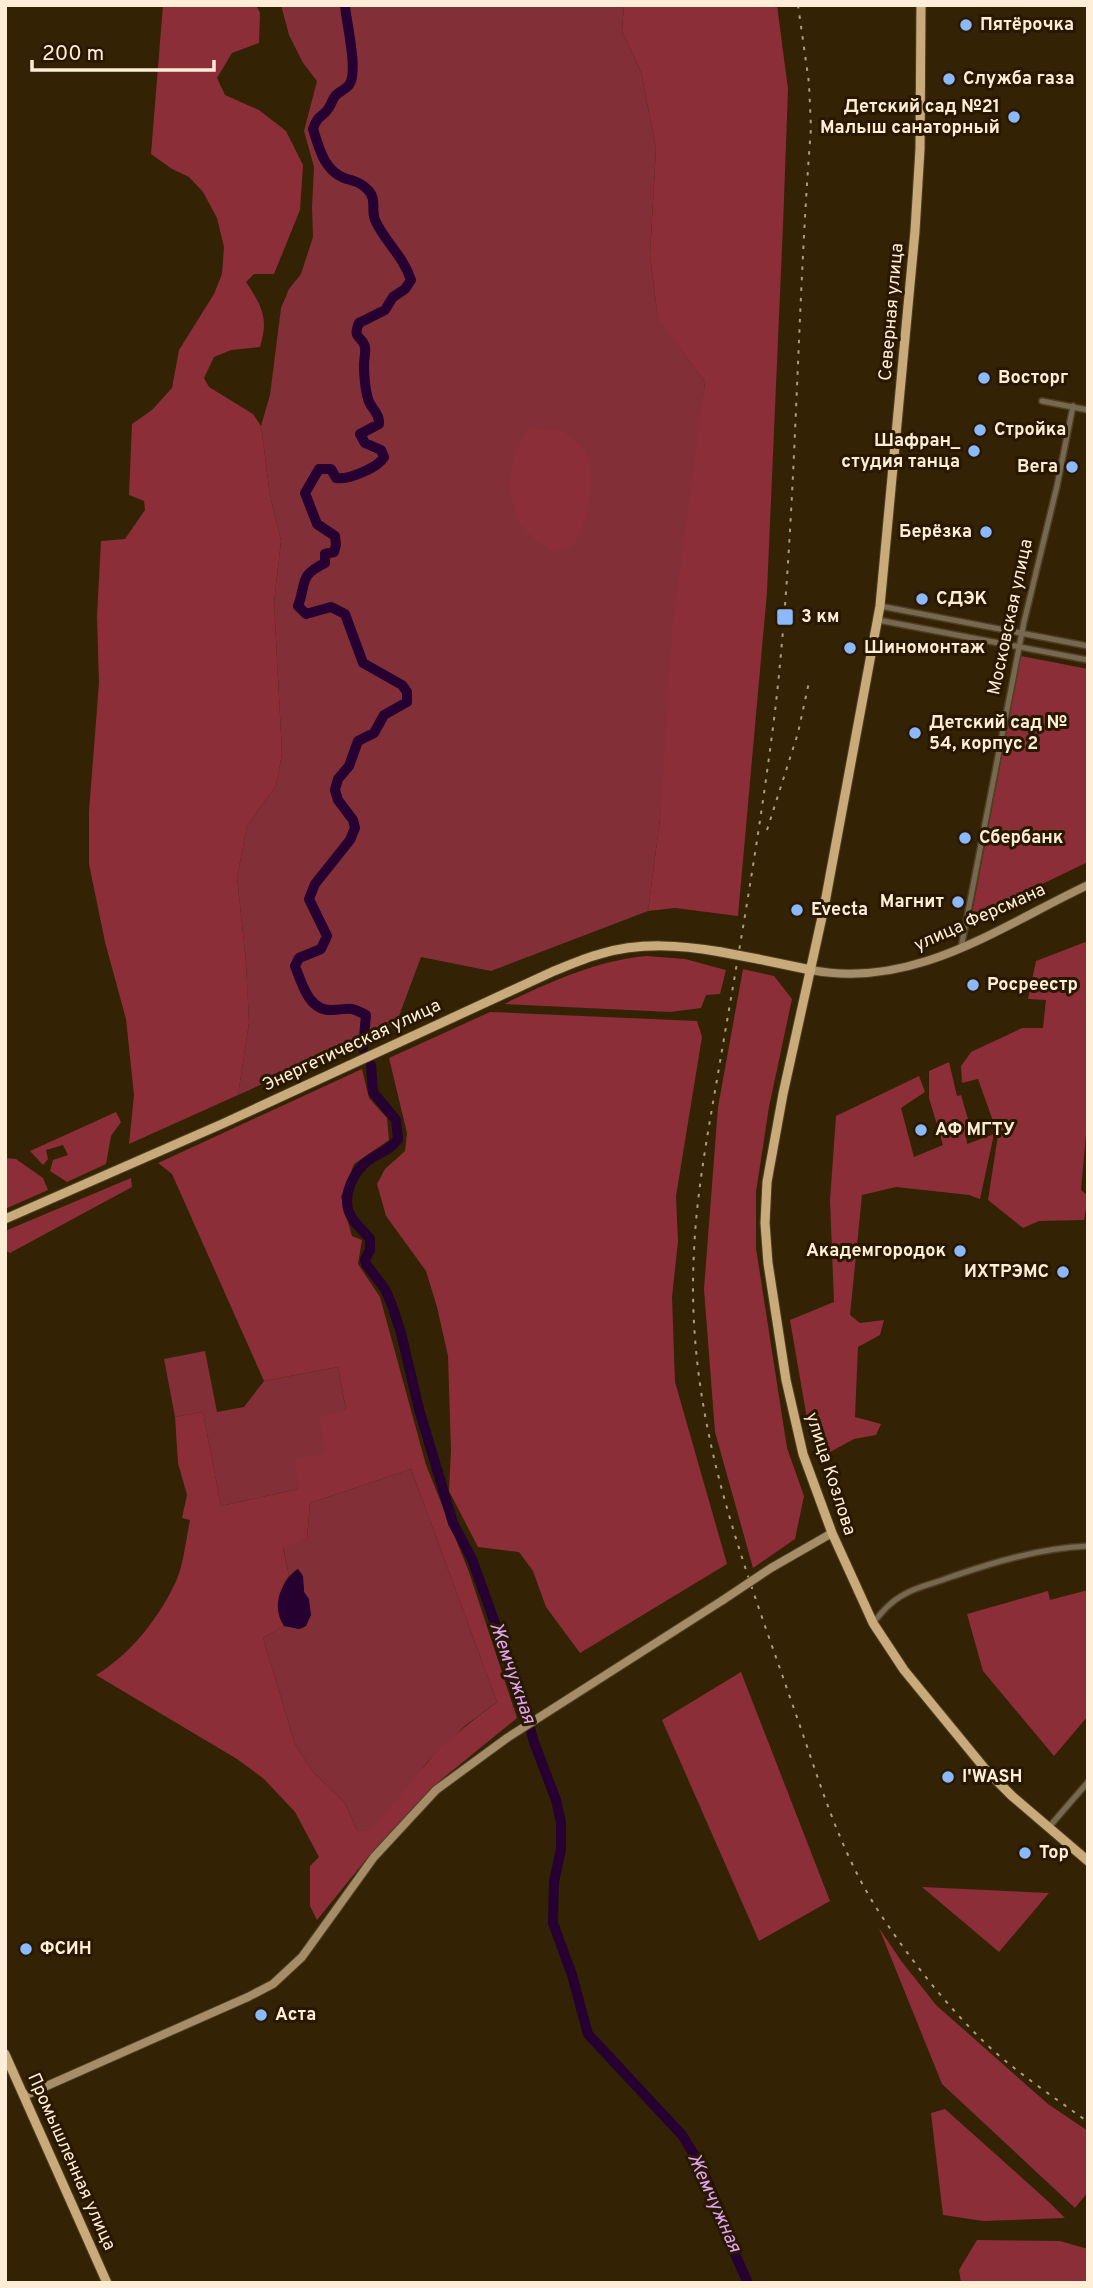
<svg xmlns="http://www.w3.org/2000/svg" width="1093" height="2288" font-family="Overpass,sans-serif">
<style>
.green{fill:#822f37}
.forest{fill:#8b2e38;fill-rule:evenodd}
.water{fill:#250030}
.lines{fill:none;stroke-linecap:round;stroke-linejoin:round}
.river{stroke:#250030;stroke-width:10}
.street-casing{stroke:#4f3f22;stroke-width:8}
.secondary-casing{stroke:#4f3f22;stroke-width:10}
.primary-casing{stroke:#4f3f22;stroke-width:11}
.street{stroke:#776851;stroke-width:5}
.secondary{stroke:#a58d69;stroke-width:8}
.primary{stroke:#c9aa7b;stroke-width:9}
.rail{stroke:#ac9c82;stroke-width:2;stroke-dasharray:3.5 7;stroke-linecap:butt}
.secondary-bridge-casing{stroke:#4f3f22;stroke-width:10;stroke-linecap:butt}
.primary-bridge-casing{stroke:#4f3f22;stroke-width:11;stroke-linecap:butt}
.secondary-bridge{stroke:#a58d69;stroke-width:8}
.primary-bridge{stroke:#c9aa7b;stroke-width:9}
.poi-dot{fill:#8cb9fc;stroke:#291800;stroke-width:2.5}
.labels{text-anchor:middle;dominant-baseline:central;stroke-width:6;stroke-linejoin:round;paint-order:stroke}
.poi-label{font-size:18px;font-weight:bold;fill:#feeed8;stroke:#291800;text-anchor:start}
.street-label{font-size:18px;fill:#feeed8;stroke:#291800}
.water-label{font-size:19px;font-style:italic;fill:#e0a4f3;stroke:#291800}
</style>
<rect width="100%" height="100%" fill="#332204"/>
<!-- green -->
<path class="green" d="M281,5H624L622,31L641,72L656,148L650,255L658,318L705,382L660,819L648,911L491,971L421,957L396,1024L238,1095L249,1023L246,962L237,877L247,826L276,786L282,754L274,602L281,541L270,495L261,426L270,395L281,308L289,289L301,274L313,237L312,208L314,167L304,131L317,81L303,63L289,35Z
M205,1351L217,1412L244,1407L264,1381L338,1367L346,1411L326,1453L299,1489L221,1506L203,1412L175,1417L164,1359Z
M411,1469L497,1702L466,1725L427,1762L406,1791L370,1832L357,1830L345,1803L313,1772L295,1744L263,1638L284,1626L300,1629L304,1587L297,1569L289,1576L283,1547L307,1539L310,1503Z"/>
<!-- forest -->
<path class="forest" d="M163,5H256L260,13L259,43L232,53L217,78L225,95L259,110L286,131L303,165L300,210L274,274H254L246,282C262,306 269,319 260,347L231,350L214,357L204,378L209,387L253,414L261,426L270,495L281,541L274,602L282,754L276,786L247,826L237,877L246,962L249,1023L238,1095L129,1144L134,1095L126,1019L105,942L89,864V811L99,683L97,616L101,541L125,539L145,510L144,501L129,495L132,424L152,410L172,388L179,350L214,294L222,274L224,247L217,218L203,192L189,177L172,169L151,154Z
M624,5H777L788,89L783,225L767,592L738,916L675,908L648,911L660,819L672,630L705,382L658,319L650,255L656,148L641,72L622,31Z
M529,428L562,430C569,436 582,445 586,453C598,478 587,523 574,545L553,552L537,542L517,520L509,488L514,453Z
M1021,656L1088,669V862L971,918Z
M1088,941V1111L1081,1190L1088,1196L1084,1220L1039,1221L1023,1228L988,1200L998,1135L978,1079L962,1083L961,1066L971,1052L1022,1028H1043L1046,1000L1028,999L1036,961Z
M646,956L685,959L726,970L720,994L706,995L701,1008L670,1012L504,1004C550,982 595,961 646,956Z
M743,969L774,976L792,999L769,1107L756,1192V1248L787,1448L804,1496L795,1539L753,1568L715,1432L704,1289L718,1107Z
M490,1012L697,1021L702,1037L676,1196L678,1241L672,1297L675,1382L727,1564L580,1653L546,1607L533,1571L519,1552L478,1547L449,1491L451,1450L448,1356L437,1307L426,1271L386,1216L377,1184L385,1169L405,1151L407,1133L389,1058Z
M949,1062L957,1096L961,1095L970,1126L965,1128L967,1144L994,1134L980,1199L969,1195L896,1187L862,1195L850,1315L860,1323L884,1320L880,1335L858,1347L855,1417L881,1424L876,1435L854,1439L819,1458L807,1419L790,1320L834,1302L830,1200L836,1116L919,1076L925,1092L901,1108L914,1157L943,1145L929,1098V1071Z
M362,1069L369,1098L387,1118L389,1140L354,1164L341,1197L352,1236L362,1240L358,1264L380,1297L426,1465L469,1572L517,1718L442,1779L373,1851L317,1920L310,1906V1866L319,1857L295,1812L264,1779L237,1759L96,1675C131,1654 160,1617 177,1579C184,1562 186,1539 190,1520L182,1518L187,1495L178,1463L175,1417L203,1412L221,1506L299,1489L294,1459L325,1453L319,1416L346,1410L338,1367L264,1381L172,1174L158,1163ZM411,1469L497,1702C472,1721 446,1740 426,1764C407,1786 390,1809 370,1831L357,1830L345,1803L313,1772L295,1744L263,1638L284,1626C276,1613 279,1587 289,1576L283,1548L307,1539L310,1503Z
M116,1112L121,1122L111,1136L106,1164L67,1182L50,1171L53,1160L68,1155L63,1145L46,1150L48,1159L43,1165L30,1151Z
M5,1158L16,1159L43,1178L48,1190L5,1209Z
M131,1178L132,1187L10,1253L5,1250V1231Z
M1088,1590V1716L1054,1756L983,1671L967,1614L1048,1591L1050,1600Z
M741,1672L830,1901L759,1941L662,1720Z
M922,1887L1049,1893L999,1952Z
M879,1928L902,1962L936,2005L1048,2104L1088,2131V2192L1075,2208L942,2084Z
M945,2109L1050,2203L1065,2218L983,2221L943,2215L931,2113Z
M977,2240L1060,2241L1088,2249V2283H961L959,2270Z"/>
<!-- water -->
<path class="water" d="M298,1569L303,1576L304,1592L309,1599L311,1615L306,1626L300,1629L284,1626C271,1605 280,1584 298,1569Z"/>
<g class="lines">
<!-- river -->
<path class="river" d="M345,5C346,22 359,72 349,85C346,89 340,91 336,95C332,99 332,104 328,109C322,118 318,114 313,129C319,148 324,170 344,178C353,181 361,182 368,190C377,199 371,210 375,220C385,242 404,257 411,280L405,289L393,297L385,310L359,323C352,340 362,335 365,347C366,353 364,359 364,364C364,375 365,388 368,399C371,409 380,413 379,424L360,434L365,443L381,450L384,457C378,468 348,480 336,478L331,469H319L305,493L317,524L335,536L336,545L334,552L325,554V563C298,576 307,583 298,606L306,614L331,607L345,614L363,663L402,685L407,692V702L384,715L374,733L358,741L349,766L338,779L335,790L338,800L353,820L355,828L350,840L315,884L309,899L327,936L321,949L299,958L295,966C302,984 309,1012 333,1010C352,1009 348,1006 366,1015L363,1049
M371,1065L373,1092L396,1120L398,1139C388,1153 375,1153 364,1164C350,1178 341,1201 352,1218C357,1226 365,1232 370,1239V1250L365,1260L366,1264L385,1289L392,1305L401,1333L419,1409L453,1523L472,1559L520,1693L534,1742L556,1800L561,1822V1849L554,1882L553,1923L572,1975L588,2034L682,2135L701,2166L720,2211L725,2232L748,2283"/>
<defs>
<path id="street" d="M1042,401L1088,410
M880,606L1088,646
M878,620L1088,660
M961,948L1024,622L1057,486L1073,406
M873,1623C882,1612 891,1601 905,1594C917,1587 932,1584 945,1579C991,1563 1039,1548 1088,1546
M1049,1827L1088,1782"/>
<path id="secondary" d="M811,970C914,990 999,927 1088,885
M771,1568L832,1533
M24,2096L248,1997L273,1984L302,1957L374,1857L436,1790L507,1738L723,1600"/>
<path id="primary" d="M921,5L920,149L915,231L880,606L824,908L783,1094L767,1182L765,1223L768,1263L786,1380L803,1454L832,1533L873,1623L904,1670L986,1770L1012,1796L1088,1861
M758,959L811,970
M5,1219L222,1124L554,971C569,965 585,958 600,954C640,942 681,945 721,952
M5,2054L107,2283"/>
</defs>
<!-- street casing -->
<use href="#street" class="street-casing"/>
<!-- secondary casing -->
<use href="#secondary" class="secondary-casing"/>
<!-- primary casing -->
<use href="#primary" class="primary-casing"/>
<!-- street -->
<use href="#street" class="street"/>
<!-- secondary -->
<use href="#secondary" class="secondary"/>
<!-- primary -->
<use href="#primary" class="primary"/>
<!-- rail -->
<path class="rail" d="M798,5L809,83L811,128C796,319 797,512 776,703C762,819 742,935 722,1050C711,1117 697,1184 694,1251C685,1417 740,1553 793,1706C818,1776 838,1849 879,1912C908,1956 941,1999 979,2037C1011,2069 1051,2095 1088,2122
M767,830L798,733L809,682"/>
<defs>
<path id="secondary-bridge" d="M723,1600L771,1568"/>
<path id="primary-bridge" d="M721,952L758,959"/>
</defs>
<!-- secondary-bridge casing -->
<use href="#secondary-bridge" class="secondary-bridge-casing"/>
<!-- primary-bridge casing -->
<use href="#primary-bridge" class="primary-bridge-casing"/>
<!-- secondary-bridge -->
<use href="#secondary-bridge" class="secondary-bridge"/>
<!-- primary-bridge -->
<use href="#primary-bridge" class="primary-bridge"/>
</g>
<!-- markers -->
<g class="poi-dot">
<circle cx="966" cy="25" r="7"/>
<circle cx="949" cy="79" r="7"/>
<circle cx="1014" cy="117" r="7"/>
<circle cx="984" cy="378" r="7"/>
<circle cx="980" cy="430" r="7"/>
<circle cx="974" cy="451" r="7"/>
<circle cx="1072" cy="467" r="7"/>
<circle cx="986" cy="532" r="7"/>
<circle cx="922" cy="599" r="7"/>
<rect x="776" y="608" width="18" height="18" rx="3.5"/>
<circle cx="850" cy="648" r="7"/>
<circle cx="915" cy="733" r="7"/>
<circle cx="965" cy="838" r="7"/>
<circle cx="958" cy="902" r="7"/>
<circle cx="797" cy="910" r="7"/>
<circle cx="973" cy="985" r="7"/>
<circle cx="921" cy="1130" r="7"/>
<circle cx="960" cy="1251" r="7"/>
<circle cx="1063" cy="1272" r="7"/>
<circle cx="948" cy="1777" r="7"/>
<circle cx="1025" cy="1853" r="7"/>
<circle cx="26" cy="1949" r="7"/>
<circle cx="261" cy="2015" r="7"/>
</g>
<g class="labels">
<!-- poi labels -->
<g class="poi-label">
<text x="980" y="25">Пятёрочка</text>
<text x="963" y="79">Служба газа</text>
<text x="1000" y="107" text-anchor="end">Детский сад №21<tspan x="1000" dy="21">Малыш санаторный</tspan></text>
<text x="998" y="378">Восторг</text>
<text x="994" y="430">Стройка</text>
<text x="960" y="441" text-anchor="end">Шафран_<tspan x="960" dy="21">студия танца</tspan></text>
<text x="1058" y="467" text-anchor="end">Вега</text>
<text x="972" y="532" text-anchor="end">Берёзка</text>
<text x="936" y="599">СДЭК</text>
<text x="801" y="617">3 км</text>
<text x="864" y="648">Шиномонтаж</text>
<text x="929" y="723">Детский сад №<tspan x="929" dy="21">54, корпус 2</tspan></text>
<text x="979" y="838">Сбербанк</text>
<text x="944" y="902" text-anchor="end">Магнит</text>
<text x="811" y="910">Evecta</text>
<text x="987" y="985">Росреестр</text>
<text x="935" y="1130">АФ МГТУ</text>
<text x="946" y="1251" text-anchor="end">Академгородок</text>
<text x="1049" y="1272" text-anchor="end">ИХТРЭМС</text>
<text x="962" y="1777">I'WASH</text>
<text x="1039" y="1853">Тор</text>
<text x="40" y="1949">ФСИН</text>
<text x="275" y="2015">Аста</text>
</g>
<!-- street labels -->
<g class="street-label">
<text transform="translate(892 312) rotate(-85)">Северная улица</text>
<text transform="translate(1011 617) rotate(-78)">Московская улица</text>
<text transform="translate(980 918) rotate(-24)">улица Ферсмана</text>
<text transform="translate(352 1046) rotate(-25)">Энергетическая улица</text>
<text transform="translate(830 1474) rotate(72)">улица Козлова</text>
<text transform="translate(71 2162) rotate(66)">Промышленная улица</text>
</g>
<!-- water labels -->
<g class="water-label">
<text transform="translate(512 1673) rotate(71)">Жемчужная</text>
<text transform="translate(714 2203) rotate(66)">Жемчужная</text>
</g>
</g>
<!-- border -->
<rect width="1093" height="2288" fill="none" stroke="#feeed8" stroke-width="14"/>
<!-- scale -->
<path d="M32 60v10h182v-10" fill="none" stroke="#feeed8" stroke-width="3.5"/>
<text x="42" y="60" font-size="21" fill="#feeed8" stroke="#291800" stroke-width="5" paint-order="stroke">200 m</text>
</svg>
